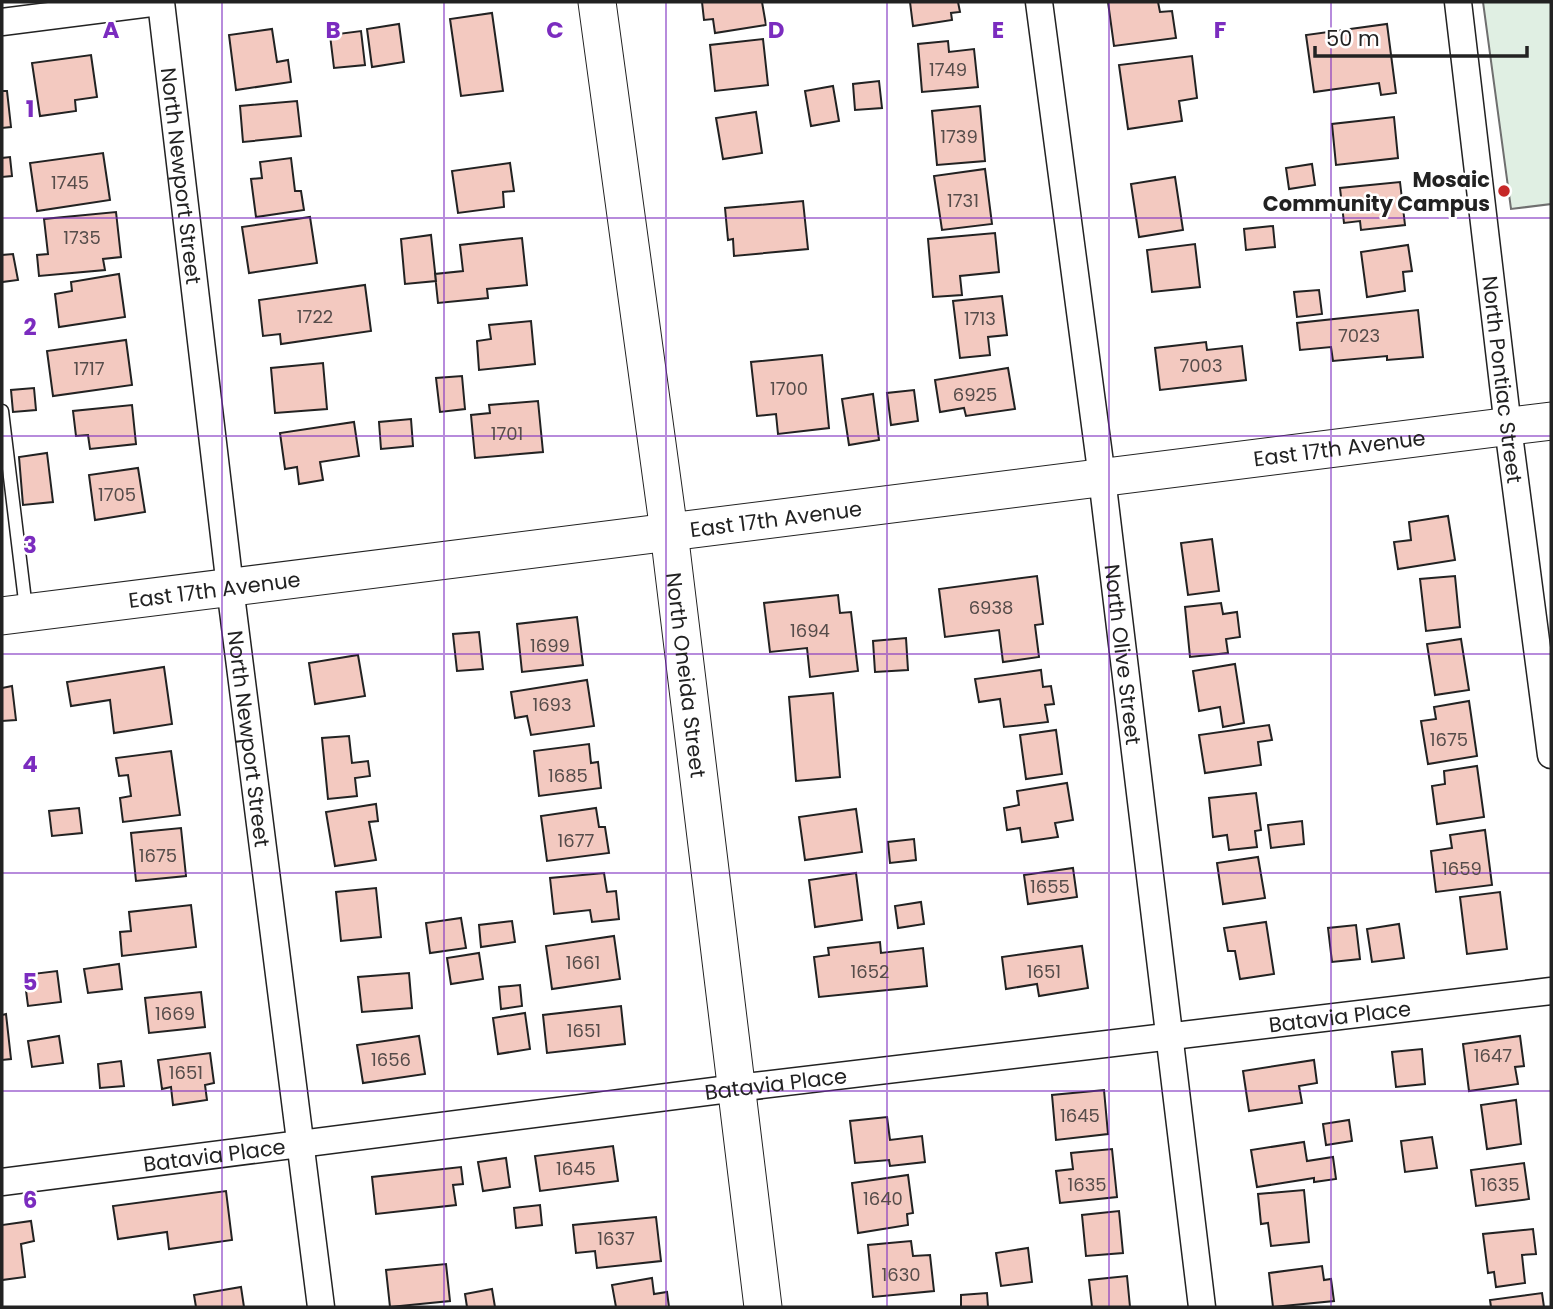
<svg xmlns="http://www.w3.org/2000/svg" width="1553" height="1309" font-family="Poppins,sans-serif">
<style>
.green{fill:#e0efe3;stroke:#6f6f6f;stroke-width:2}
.building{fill:#f3c9c0;stroke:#222;stroke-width:2}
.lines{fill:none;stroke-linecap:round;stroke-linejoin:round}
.lane-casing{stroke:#222;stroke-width:15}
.street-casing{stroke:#222;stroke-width:29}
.secondary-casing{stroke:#222;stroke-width:39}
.lane{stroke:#fff;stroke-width:12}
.street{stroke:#fff;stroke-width:26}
.secondary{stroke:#fff;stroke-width:37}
.grid{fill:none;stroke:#7b2cbf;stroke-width:2;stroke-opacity:0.55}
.poi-dot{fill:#c62828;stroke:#fff;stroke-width:2.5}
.labels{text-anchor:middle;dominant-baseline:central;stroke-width:5;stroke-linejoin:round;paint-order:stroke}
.number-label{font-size:18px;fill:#564c4a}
.street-label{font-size:21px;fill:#222;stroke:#fff}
.poi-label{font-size:21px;font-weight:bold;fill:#222;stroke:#fff;text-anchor:end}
.grid-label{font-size:23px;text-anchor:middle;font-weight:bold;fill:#7b2cbf;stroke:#fff;stroke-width:5;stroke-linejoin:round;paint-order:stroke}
</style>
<rect width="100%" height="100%" fill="#fff"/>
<!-- green -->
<path class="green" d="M1483,2H1551V204L1511,209Z"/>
<!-- building -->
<path class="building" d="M702,2H762L766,25L715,33L713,19L704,20Z
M910,2H958L960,12L951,13L952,20L913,26Z
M1108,2H1158L1160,12L1172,11L1176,38L1114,46Z
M492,13L503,91L461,96L450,19Z
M399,24L404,62L372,67L367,29Z
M1387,24L1396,93L1381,95L1379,83L1314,92L1306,35Z
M272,29L277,62L288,60L291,82L236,90L229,35Z
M361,31L365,65L334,68L330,35Z
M763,39L768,85L715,91L710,45Z
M948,41L949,52L974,49L978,87L922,92L918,44Z
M91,55L97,97L75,100L76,111L40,116L32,63Z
M1192,56L1197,98L1179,101L1182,121L1128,129L1119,65Z
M879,81L882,108L855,110L853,84Z
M833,86L839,121L811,126L805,91Z
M2,91H7L11,127L2,128Z
M297,101L301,136L243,142L240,106Z
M980,106L985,161L937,165L932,111Z
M756,112L762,153L723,159L716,118Z
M1394,117L1398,158L1336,165L1332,124Z
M103,153L110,200L37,211L30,163Z
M10,157L12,176L2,177V158Z
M291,158L295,191H301L304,210L256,217L251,179L262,178L260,162Z
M510,163L514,191L503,192L504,207L458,213L452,171Z
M1312,164L1315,185L1289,189L1286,168Z
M985,169L992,224L942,230L934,176Z
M1175,177L1183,230L1139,237L1131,184Z
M1400,182L1405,225L1361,230L1360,221L1344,223L1340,188Z
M803,201L808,249L734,256L733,239L728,240L725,208Z
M116,212L121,257L103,259L105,270L39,276L37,255L48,254L44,219Z
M310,217L317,263L249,273L242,227Z
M1273,226L1275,247L1246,250L1244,229Z
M995,233L999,272L960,276L962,295L933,297L928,239Z
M431,235L436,281L405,284L401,239Z
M522,238L527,285L487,289L488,298L438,303L435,274L463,271L460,245Z
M1195,244L1200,287L1152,292L1147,250Z
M1408,245L1412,271L1403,272L1405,291L1367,297L1361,252Z
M13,254L18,280L2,282V255Z
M119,274L125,317L59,327L55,294L72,291L71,282Z
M365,285L371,331L281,344L280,334L263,336L259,300Z
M1319,290L1322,314L1297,317L1294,292Z
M1002,296L1007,335L988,337L990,355L960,358L953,301Z
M1418,310L1423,357L1387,360V356L1333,361L1331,347L1300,350L1297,323Z
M531,321L535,364L479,370L477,341L491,339L489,325Z
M126,340L132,385L53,396L47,351Z
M1206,342L1207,350L1242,346L1246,380L1160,390L1155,348Z
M822,355L829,428L778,434L776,414L757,416L751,362Z
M323,363L327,409L275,413L271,368Z
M1008,368L1015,409L966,416L964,408L940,412L935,380Z
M462,376L465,409L440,412L436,378Z
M34,388L36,410L13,412L11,390Z
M914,390L918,421L891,425L887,393Z
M873,394L879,440L849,445L842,399Z
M538,401L543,452L475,458L471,415L490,413L489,405Z
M132,405L136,444L90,449L88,435L76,436L73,411Z
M411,419L413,446L381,449L379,422Z
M354,422L359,456L320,462L323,480L299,484L297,467L285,469L280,433Z
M47,453L53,502L23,505L19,457Z
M138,468L145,512L95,520L89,475Z
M1448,516L1455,560L1398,569L1394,542L1411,540L1409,522Z
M1212,539L1219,591L1188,595L1181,543Z
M1037,576L1043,624L1035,625L1039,657L1003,662L999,630L945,637L939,589Z
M1455,576L1460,627L1426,631L1420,579Z
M838,595L840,613L851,612L858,671L810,677L807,648L770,652L764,603Z
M1221,603L1223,614L1237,612L1240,637L1226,639L1228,653L1190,657L1185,607Z
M577,617L583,665L522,672L517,624Z
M479,632L483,669L457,671L453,634Z
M906,638L908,670L875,672L873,641Z
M1461,639L1469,690L1435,695L1427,644Z
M358,655L365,696L315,704L309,663Z
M1235,664L1244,723L1223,727L1220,707L1199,711L1193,671Z
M164,667L172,724L114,733L110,700L71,706L67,682Z
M1041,670L1043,687L1051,686L1054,704L1045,705L1048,722L1004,727L1000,699L979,702L975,679Z
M587,680L594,726L531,735L527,716L515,718L511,692Z
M12,686L16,720L2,721V688Z
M833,693L840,777L796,781L789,697Z
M1469,701L1477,756L1428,764L1421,721L1436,719L1434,707Z
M1269,725L1272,740L1258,742L1261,765L1205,773L1199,735Z
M1056,730L1062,774L1026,779L1020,735Z
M349,736L352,763L368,761L370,776L355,778L357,796L328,799L322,738Z
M589,744L591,763L598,762L601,788L539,796L534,751Z
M171,751L180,815L123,822L120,798L131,796L128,775L119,776L116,758Z
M1477,766L1484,817L1437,824L1432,786L1445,784L1444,771Z
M1067,783L1073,820L1055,823L1058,837L1022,842L1020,828L1007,830L1004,808L1019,805L1017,791Z
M1256,793L1261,830L1255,831L1257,847L1229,850L1227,835L1213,837L1209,798Z
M376,804L378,821L369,822L376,860L335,866L326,812Z
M79,808L82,833L52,836L49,811Z
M596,808L599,827H605L609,853L547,861L541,816Z
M856,809L862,852L805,860L799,817Z
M1302,821L1304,844L1271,848L1268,825Z
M181,828L186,876L136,881L131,833Z
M1485,830L1492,885L1436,892L1431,851L1452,848L1450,835Z
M914,839L916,860L890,863L888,842Z
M1258,857L1265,898L1223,904L1217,863Z
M1073,868L1077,897L1028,904L1024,875Z
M604,873L607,892L616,891L619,919L592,922L590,910L554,914L550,878Z
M856,873L862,920L815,927L809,880Z
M376,888L381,937L341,941L336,892Z
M1500,892L1507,949L1467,954L1460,897Z
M921,902L924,924L898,928L895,906Z
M191,905L196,947L122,956L120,932L131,931L129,912Z
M461,918L466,948L430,953L426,923Z
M512,921L515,942L481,947L479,925Z
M1266,922L1274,974L1240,979L1235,951H1228L1224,928Z
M1399,924L1404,958L1372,962L1367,929Z
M1356,925L1360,959L1332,962L1328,928Z
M614,936L620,979L552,989L546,946Z
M880,942L881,953L923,948L927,986L819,997L814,957L829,955L828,948Z
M1082,946L1088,988L1039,996L1037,984L1006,989L1002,957Z
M479,953L483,979L451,984L447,958Z
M119,964L122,989L88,993L84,969Z
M57,971L61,1002L28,1006L24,975Z
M409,973L412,1008L362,1012L358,977Z
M520,985L522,1006L501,1009L499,987Z
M201,992L205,1027L149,1033L145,998Z
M621,1006L625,1044L547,1053L543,1015Z
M525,1013L530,1049L498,1054L493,1018Z
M6,1014L11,1059L2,1060V1015Z
M59,1036L63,1063L32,1067L28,1041Z
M419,1036L425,1074L363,1083L357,1045Z
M1520,1036L1524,1066L1515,1067L1518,1084L1469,1091L1463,1044Z
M1422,1049L1425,1084L1396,1087L1392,1052Z
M210,1053L214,1083L205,1085L207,1100L173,1105L171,1087L162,1089L158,1060Z
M1314,1060L1317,1083L1299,1086L1302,1103L1249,1111L1243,1071Z
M121,1061L124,1086L100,1088L98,1064Z
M1104,1090L1108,1134L1056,1140L1052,1095Z
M1516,1100L1521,1144L1487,1149L1481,1105Z
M887,1117L890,1140L922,1136L925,1162L890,1166L889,1160L855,1163L850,1121Z
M1349,1120L1352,1141L1326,1145L1323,1124Z
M1432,1137L1437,1168L1405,1172L1401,1141Z
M1304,1142L1307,1161L1333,1157L1336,1179L1314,1182V1178L1257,1187L1251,1150Z
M613,1146L618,1181L540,1191L535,1156Z
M1112,1149L1117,1197L1060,1203L1056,1171L1073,1169L1071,1153Z
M506,1158L510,1187L483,1191L478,1162Z
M1524,1163L1529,1199L1476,1206L1471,1170Z
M461,1167L463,1184L453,1185L456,1205L376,1214L372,1177Z
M908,1175L913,1213L907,1214L908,1225L858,1233L852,1183Z
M1304,1190L1309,1242L1271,1246L1268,1223L1261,1224L1258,1194Z
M226,1191L232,1240L169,1249L167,1232L118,1239L113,1206Z
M540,1205L542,1225L516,1228L514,1208Z
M1119,1211L1123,1253L1086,1256L1082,1215Z
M656,1217L661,1261L597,1268L595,1251L576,1253L573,1225Z
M31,1221L34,1241L21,1244L25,1277L2,1280V1225Z
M1533,1229L1536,1254L1522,1255L1525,1283L1496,1287L1494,1272L1488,1273L1483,1234Z
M911,1241L913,1256L930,1255L934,1291L873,1297L868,1245Z
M1028,1248L1032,1282L1001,1286L996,1253Z
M446,1264L450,1301L390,1307L386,1270Z
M1322,1266L1324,1280L1331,1279L1334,1301L1273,1307L1269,1273Z
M1127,1276L1130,1307H1092L1089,1280Z
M652,1278L654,1294L667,1292L669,1307H616L612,1285Z
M241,1287L244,1307H196L194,1295Z
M492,1289L495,1307H467L465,1294Z
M987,1293L988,1307H961V1295Z
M1542,1293L1544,1307H1491L1490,1300Z"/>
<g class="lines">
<defs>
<path id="lane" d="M2,411L26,609"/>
<g id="street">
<path id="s1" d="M161,2L230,587L321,1307"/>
<path id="s2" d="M1039,2L1102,478L1202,1307"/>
<path id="s3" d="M1458,2L1508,427L1551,755"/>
<path d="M2,22L159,2"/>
<path id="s4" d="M2,1182L737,1088L1551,991"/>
</g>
<g id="secondary">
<path id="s5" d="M597,2L669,532L763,1307"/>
<path id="s6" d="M2,616L1551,421"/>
</g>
</defs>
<!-- lane casing -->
<use href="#lane" class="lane-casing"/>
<!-- street casing -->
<use href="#street" class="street-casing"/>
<!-- secondary casing -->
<use href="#secondary" class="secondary-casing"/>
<!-- lane -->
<use href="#lane" class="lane"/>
<!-- street -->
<use href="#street" class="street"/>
<!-- secondary -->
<use href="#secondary" class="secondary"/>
</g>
<!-- grid -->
<path class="grid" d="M222,2V1307M444,2V1307M666,2V1307M887,2V1307M1109,2V1307M1331,2V1307M2,218H1551M2,436H1551M2,654H1551M2,873H1551M2,1091H1551"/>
<!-- markers -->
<circle class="poi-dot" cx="1504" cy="191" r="7"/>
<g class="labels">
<!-- number labels -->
<g class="number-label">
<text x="948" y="69">1749</text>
<text x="959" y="136">1739</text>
<text x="70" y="182">1745</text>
<text x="963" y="200">1731</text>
<text x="82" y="237">1735</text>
<text x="315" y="316">1722</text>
<text x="980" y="318">1713</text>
<text x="1359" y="335">7023</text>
<text x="1201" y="365">7003</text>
<text x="89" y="368">1717</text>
<text x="789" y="388">1700</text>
<text x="975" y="394">6925</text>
<text x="507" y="433">1701</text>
<text x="117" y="494">1705</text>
<text x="991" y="607">6938</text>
<text x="810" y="630">1694</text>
<text x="550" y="645">1699</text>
<text x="552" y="704">1693</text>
<text x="1449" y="739">1675</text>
<text x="568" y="775">1685</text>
<text x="576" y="840">1677</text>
<text x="158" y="855">1675</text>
<text x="1462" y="868">1659</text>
<text x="1050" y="886">1655</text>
<text x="583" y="962">1661</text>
<text x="870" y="971">1652</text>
<text x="1044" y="971">1651</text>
<text x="175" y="1013">1669</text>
<text x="584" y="1030">1651</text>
<text x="1493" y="1055">1647</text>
<text x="391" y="1059">1656</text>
<text x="186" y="1072">1651</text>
<text x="1080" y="1115">1645</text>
<text x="576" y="1168">1645</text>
<text x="1087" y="1184">1635</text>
<text x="1500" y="1184">1635</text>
<text x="883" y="1198">1640</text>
<text x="616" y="1238">1637</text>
<text x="901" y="1274">1630</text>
</g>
<!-- street labels -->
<g class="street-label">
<text stroke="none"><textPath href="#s1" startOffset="175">North Newport Street</textPath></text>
<text stroke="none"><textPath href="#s3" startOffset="380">North Pontiac Street</textPath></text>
<text stroke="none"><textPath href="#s6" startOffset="1348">East 17th Avenue</textPath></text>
<text stroke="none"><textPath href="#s6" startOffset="780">East 17th Avenue</textPath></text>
<text stroke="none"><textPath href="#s6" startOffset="214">East 17th Avenue</textPath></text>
<text stroke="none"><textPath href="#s2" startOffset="658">North Olive Street</textPath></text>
<text stroke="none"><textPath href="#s5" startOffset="679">North Oneida Street</textPath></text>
<text stroke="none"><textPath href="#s1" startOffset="742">North Newport Street</textPath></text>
<text stroke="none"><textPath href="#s4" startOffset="1348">Batavia Place</textPath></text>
<text stroke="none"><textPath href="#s4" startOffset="780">Batavia Place</textPath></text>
<text stroke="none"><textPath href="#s4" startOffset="214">Batavia Place</textPath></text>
</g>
<!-- poi labels -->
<g class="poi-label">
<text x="1490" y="179">Mosaic<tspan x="1490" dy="24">Community Campus</tspan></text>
</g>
</g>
<g class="grid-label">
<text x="111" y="38">A</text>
<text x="333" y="38">B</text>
<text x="555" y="38">C</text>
<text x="776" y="38">D</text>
<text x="998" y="38">E</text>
<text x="1220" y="38">F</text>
<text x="30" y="117">1</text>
<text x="30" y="335">2</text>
<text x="30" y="553">3</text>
<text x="30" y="772">4</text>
<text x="30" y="990">5</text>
<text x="30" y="1208">6</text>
</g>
<!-- border -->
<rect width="1553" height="1309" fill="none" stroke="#222222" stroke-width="7"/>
<!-- scale -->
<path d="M1315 46v10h212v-10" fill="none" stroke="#222222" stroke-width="3.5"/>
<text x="1326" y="46" font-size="21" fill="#222222" stroke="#ffffff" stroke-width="5" paint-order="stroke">50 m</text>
</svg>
